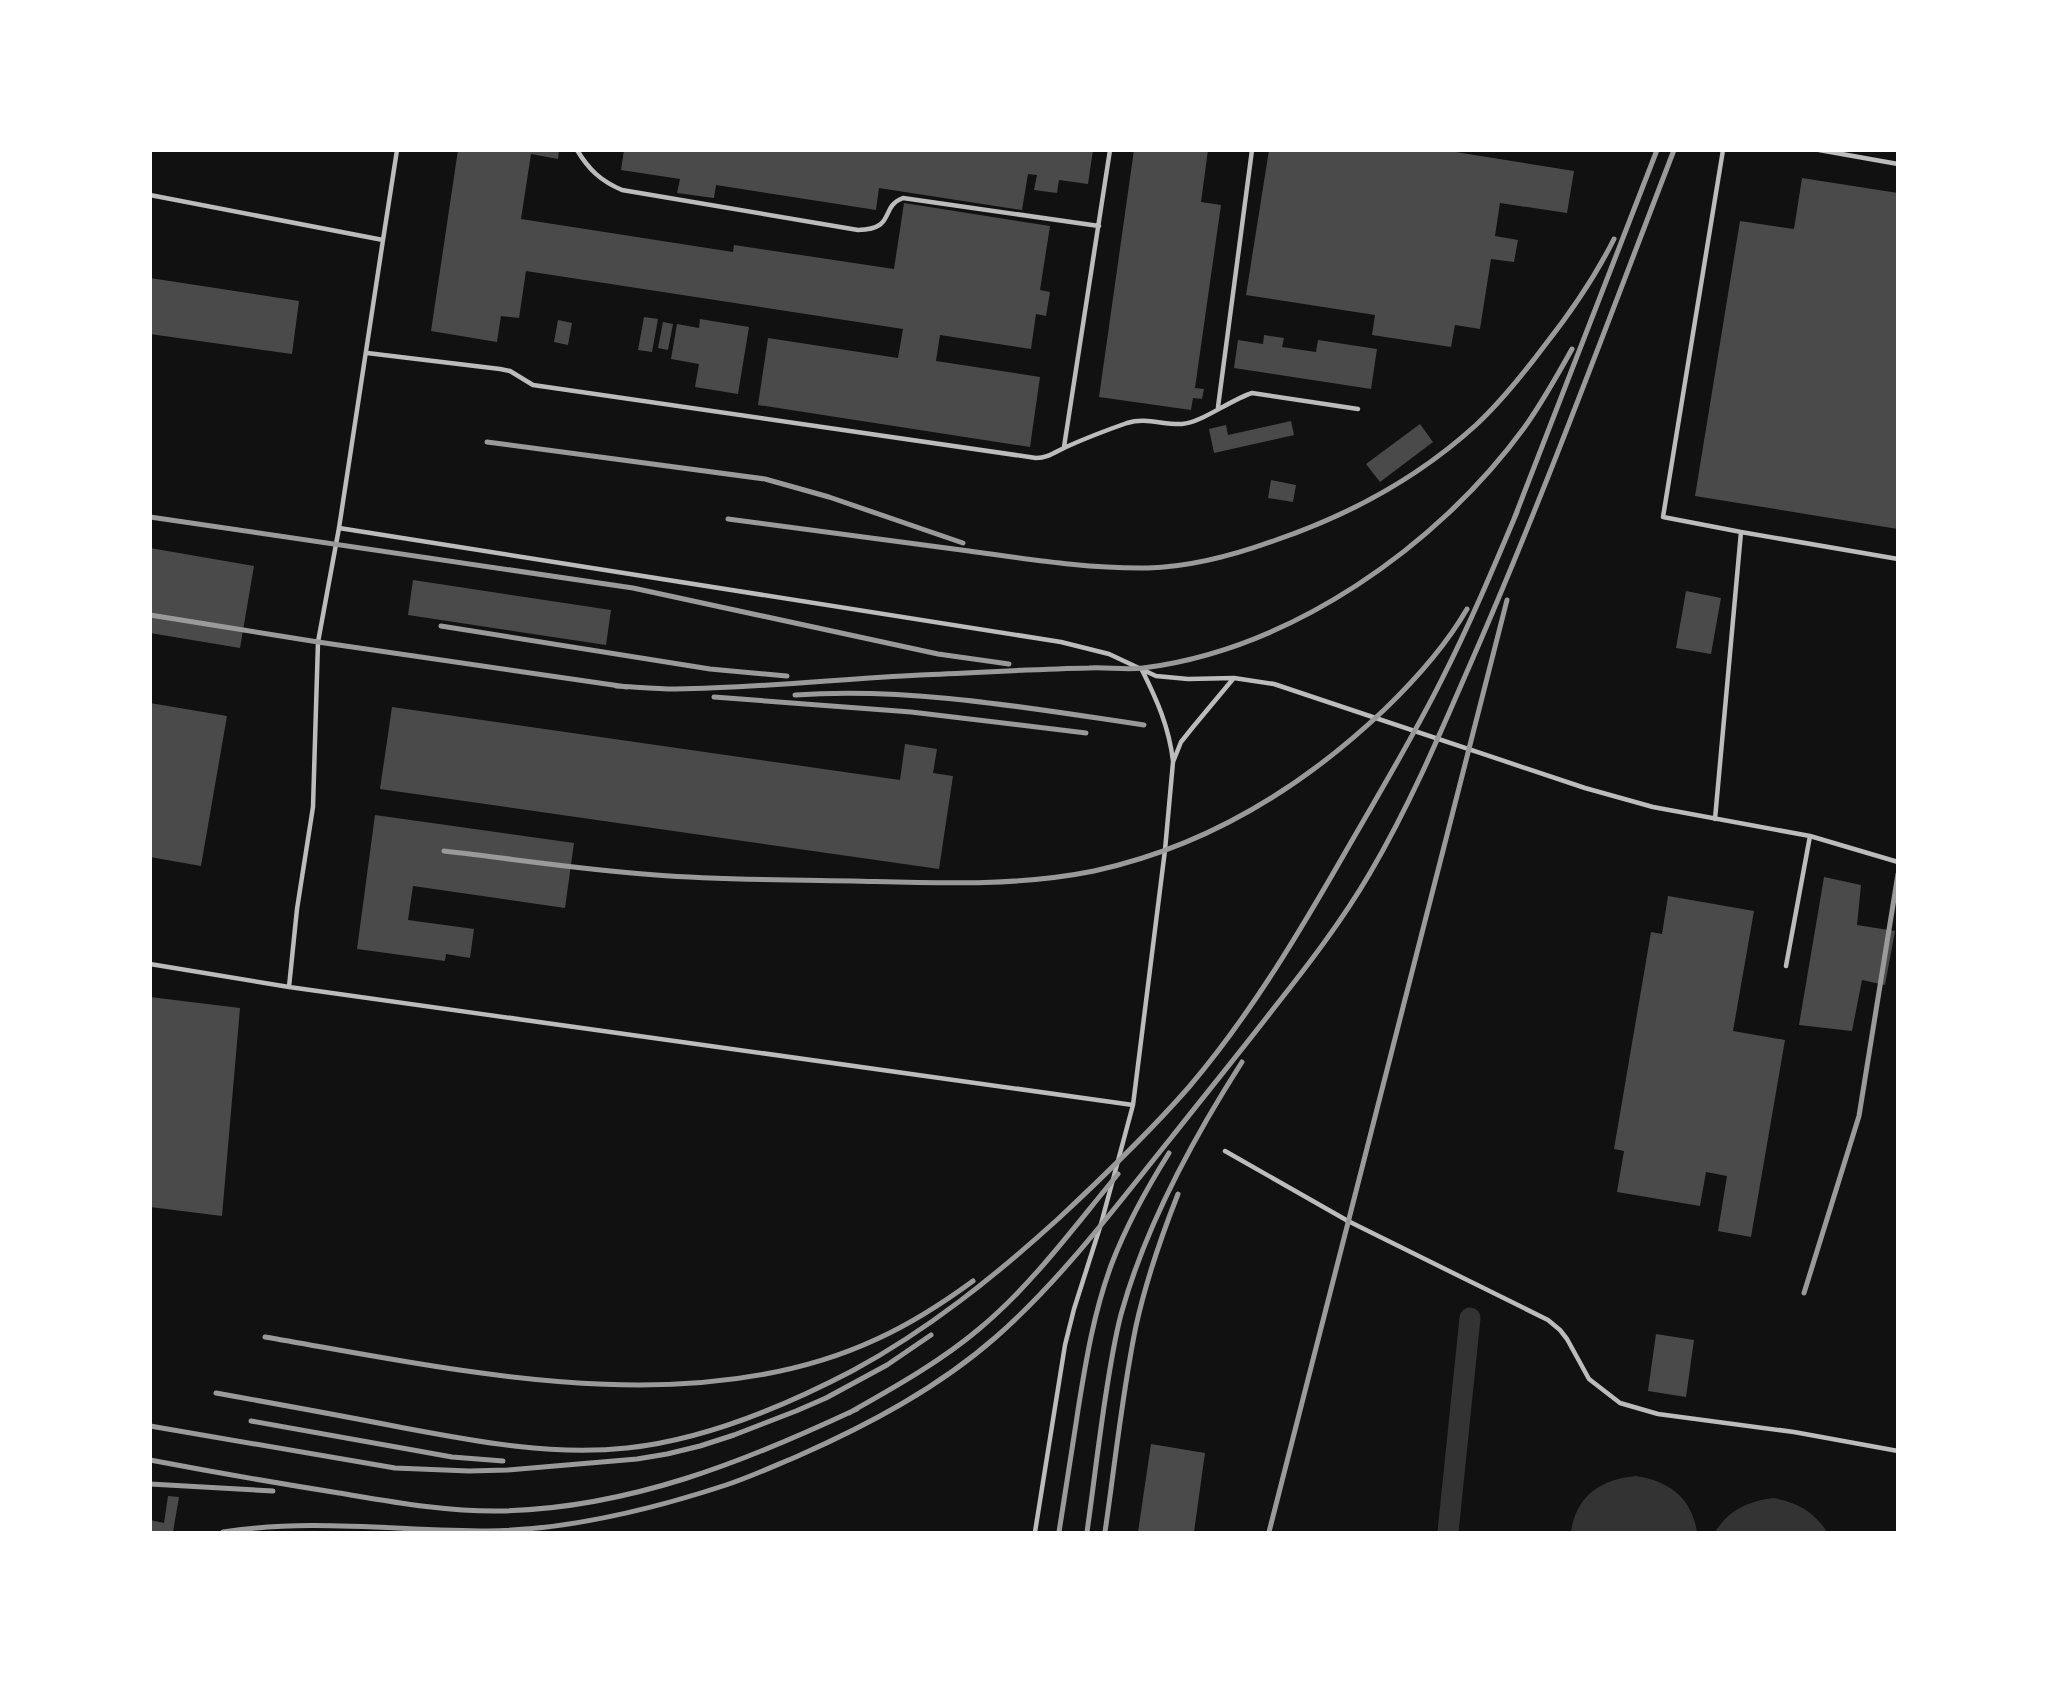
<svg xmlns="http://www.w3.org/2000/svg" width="2048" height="1683" font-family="Mulish,sans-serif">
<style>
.water{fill:#333}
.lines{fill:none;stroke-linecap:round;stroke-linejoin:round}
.canal{stroke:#333;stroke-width:21}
.building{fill:#4a4a4a}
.service{stroke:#bcbcbc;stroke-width:4.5}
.rail{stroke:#9a9a9a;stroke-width:5}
</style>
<rect width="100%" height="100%" fill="#111"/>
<!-- water -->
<path class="water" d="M1636,1476C1669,1481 1692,1498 1697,1532H1571C1576,1496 1601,1479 1636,1476Z
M1774,1498C1798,1503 1814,1511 1827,1532H1715C1729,1510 1748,1501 1774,1498Z"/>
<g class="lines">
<!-- canal -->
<path class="canal" d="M1448,1532L1470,1318"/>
</g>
<!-- building -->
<path class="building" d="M458,150H559L558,159L531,154L521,219L733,252L734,245L894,269L904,203L1050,226L1040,290L1050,292L1046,316L1036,314L1031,349L940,335L936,361L1040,377L1030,447L758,405L768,338L898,358L903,329L526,271L519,318L501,316L497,342L431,331Z
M624,150H1093L1088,184L1059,180L1057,193L1034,190L1037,175L1028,174L1022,210L879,188L876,210L716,185L714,198L677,193L680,179L621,170Z
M1134,150H1208L1201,202L1221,205L1195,388L1204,389L1202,399L1193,398L1191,410L1099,397Z
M1269,150H1443L1574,171L1567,213L1500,203L1495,236L1518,240L1514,262L1491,259L1480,329L1455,325L1451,347L1372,335L1375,315L1246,295Z
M1802,178L1898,193V529L1695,496L1740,221L1794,229Z
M150,278L299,301L292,354L150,334Z
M644,317L658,319L652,352L638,350Z
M700,319L749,327L738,394L695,387L699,364L671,359L677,324L699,328Z
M558,320L572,323L568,345L554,342Z
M663,322L673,324L668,350L658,348Z
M1264,335L1284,338L1282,347L1316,352L1318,340L1377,349L1371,389L1234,368L1238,340L1263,344Z
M1291,421L1294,435L1214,453L1209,429L1226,425L1228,435Z
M1420,424L1433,442L1380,482L1366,464Z
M1271,480L1296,485L1293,502L1268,498Z
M150,548L254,566L240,648L150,633Z
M413,580L611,610L606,645L408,615Z
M1686,591L1721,598L1711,654L1676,648Z
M150,703L227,716L201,866L150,857Z
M392,707L900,780L905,744L937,749L933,773L953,776L939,869L380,789Z
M375,815L574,843L565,908L413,886L408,920L474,929L470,958L446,954L445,961L357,949Z
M1824,877L1861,885L1857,925L1895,931L1885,985L1862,980L1852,1031L1799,1025Z
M1668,896L1754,911L1733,1031L1785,1040L1751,1237L1718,1231L1727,1176L1706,1172L1700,1206L1617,1192L1624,1151L1614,1149L1651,932L1662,934Z
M150,997L240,1008L222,1216L150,1207Z
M1656,1334L1694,1340L1686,1397L1648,1391Z
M1151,1444L1205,1453L1194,1532H1138Z
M168,1496L179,1497L173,1532H150V1520L164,1523Z"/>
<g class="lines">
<!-- service -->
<path class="service" d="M577,150C589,170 601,181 622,190L858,230C897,229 879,207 903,198L1099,226
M1723,150L1663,517L1741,532
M1819,150L1898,164
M150,195L383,240L339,528L318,642L313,807L297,909L289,987
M383,240L397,150
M367,353L500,369L510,371L533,385L1036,458C1048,458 1055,452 1066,447C1086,438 1107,430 1127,423C1146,417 1163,425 1182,424C1201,423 1230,400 1252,393L1358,409
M1218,407L1252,150
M1064,447L1110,150
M339,528L1061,642L1109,654L1156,676L1188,679L1234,678L1274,684L1585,788L1653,807L1810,836L1898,862
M1142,670C1157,700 1169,727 1173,761
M1715,819L1741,532L1898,559
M150,964L289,987L1133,1105
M1786,966L1810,836
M1225,1151L1348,1221L1548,1320L1560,1330L1567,1339L1589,1379L1620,1403L1658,1414L1794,1432L1898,1451
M1035,1532L1065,1345L1074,1309L1101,1224L1133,1105L1165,850L1173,762L1181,742L1193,727L1233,679"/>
<!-- rail -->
<path class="rail" d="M487,442L765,479L829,497L963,543
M150,517L633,588L938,654L1009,664
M728,519C809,530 889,541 969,551C1028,559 1088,569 1148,568C1192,567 1235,555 1276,540C1349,515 1419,477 1476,425C1502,401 1524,373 1545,345C1571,312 1595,277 1614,239
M1514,519L1657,150
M150,615L318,642L627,687
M441,626L710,669L787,676
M616,686C636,687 656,689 676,689C758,688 839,679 920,675C976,673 1032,669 1089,668C1106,667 1125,670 1143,668C1291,649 1437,547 1524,428C1542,403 1557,376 1572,349
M795,695C913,687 1028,708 1144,725
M714,697L911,712L1086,733
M444,851C514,859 585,870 656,875C721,880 787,880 853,881C933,883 1015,887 1094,871C1205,847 1303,787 1385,709C1416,679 1445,647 1467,609
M1804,1293L1859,1116L1898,874
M265,1337C457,1370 693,1425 877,1339C910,1324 943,1303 973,1281
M216,1393C277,1404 338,1415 399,1427C474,1441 549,1456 627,1448C703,1440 785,1406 852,1371C928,1330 994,1277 1058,1219C1103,1177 1148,1134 1189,1087C1252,1013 1302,928 1350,844C1381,790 1413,737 1441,681C1469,626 1493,569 1517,512
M849,1413C893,1388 940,1362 979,1329C1032,1285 1074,1227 1118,1174
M251,1421L452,1457L503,1461
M150,1426L395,1468L469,1471L507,1470L637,1459L667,1454L700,1446L734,1435L796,1411L826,1398L887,1365L931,1335
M150,1460C213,1472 276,1483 339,1493C393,1502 448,1512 502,1511C629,1508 744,1462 857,1409
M150,1484L273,1491
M223,1532C311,1518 399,1531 488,1531C568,1530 650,1510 726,1485C750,1477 774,1466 798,1456C868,1425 938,1388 996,1337C1062,1279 1116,1206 1171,1138C1205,1095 1240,1052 1274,1008C1308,965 1342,921 1370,873C1413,800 1445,722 1479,644C1549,482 1610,316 1674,150
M1059,1532C1065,1492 1072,1451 1078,1410C1086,1360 1094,1311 1112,1263C1127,1224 1147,1188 1169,1153
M1087,1532C1095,1476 1101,1419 1111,1363C1114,1346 1117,1328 1122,1311C1146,1225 1194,1137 1242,1062
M1105,1532C1115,1464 1122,1394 1136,1326C1146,1281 1161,1237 1178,1194
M1269,1532L1507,600"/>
</g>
<!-- border -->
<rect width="2048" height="1683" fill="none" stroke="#ffffff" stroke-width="304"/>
</svg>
